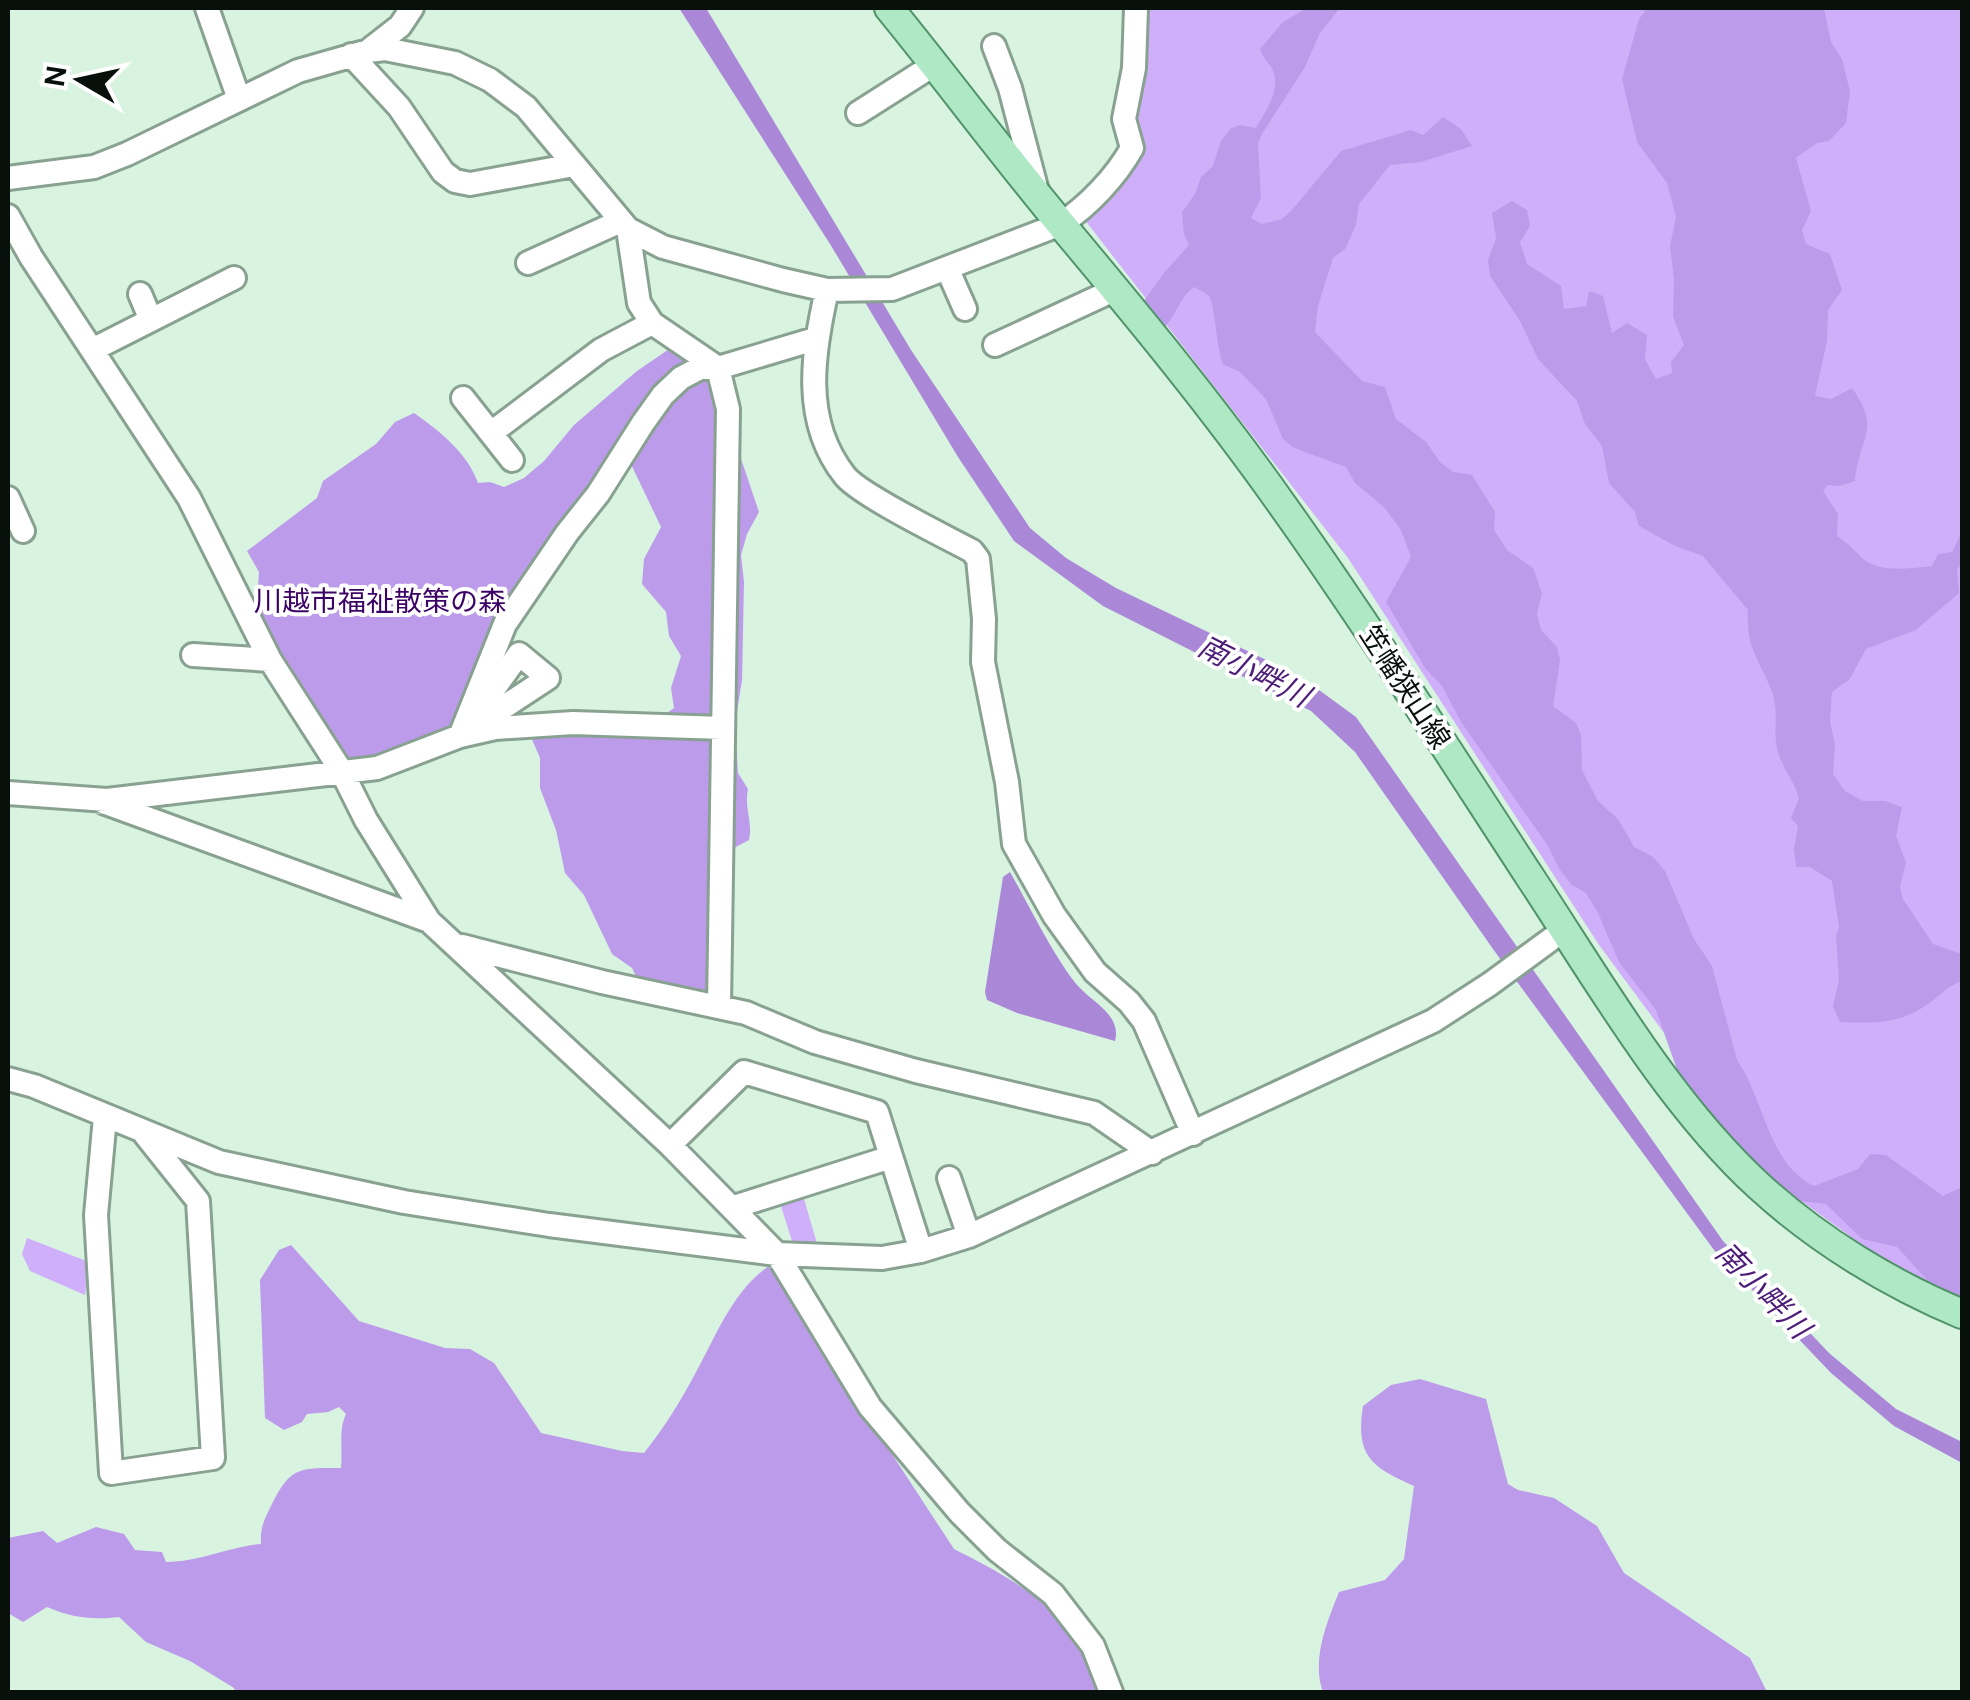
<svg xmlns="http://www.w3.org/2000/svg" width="1970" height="1700" font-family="'DM Sans','Noto Sans JP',sans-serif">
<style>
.green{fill:#cfaffa}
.forest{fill:#bd9beb}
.water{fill:#aa88d7}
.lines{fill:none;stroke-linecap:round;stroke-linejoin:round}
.minor-casing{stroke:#88a190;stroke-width:28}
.major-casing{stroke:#51936a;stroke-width:32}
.minor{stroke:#fff;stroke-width:22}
.major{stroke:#afe8c5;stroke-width:28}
.labels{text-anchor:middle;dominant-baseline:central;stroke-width:8;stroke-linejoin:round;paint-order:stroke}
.park-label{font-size:28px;fill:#3c0366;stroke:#fff}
.street-label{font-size:28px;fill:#07100a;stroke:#fff}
.water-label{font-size:30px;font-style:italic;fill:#4d1c79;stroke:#fff}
</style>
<rect width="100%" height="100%" fill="#d8f3e0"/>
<!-- green -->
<path class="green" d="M1141,8H1962V1300L1920,1287L1800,1200L1696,1076L1599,945L1348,558L1084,219L1141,149L1129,121Z
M802,1192L818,1247L793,1244L779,1200Z
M27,1238L89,1262L85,1295L30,1271L22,1254Z"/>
<!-- forest -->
<path class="forest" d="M1307,8H1340L1320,33L1305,67L1262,134L1258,143L1261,198L1251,218L1262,224L1282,219L1291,211L1341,151L1411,130L1423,135L1443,117L1461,129L1472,146L1421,162L1390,165L1359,204L1356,225L1345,249L1333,258L1318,306L1315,332L1362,381L1385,387L1396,419L1426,442L1440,462L1453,472L1472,475L1495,512L1494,530L1507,550L1533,568L1537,579L1542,594L1537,614L1541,630L1557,647L1560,660L1553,706L1576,723L1581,735L1582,770L1598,801L1618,819L1634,847L1653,857L1665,871L1694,939L1712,966L1737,1060C1764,1098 1768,1164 1814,1186L1858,1169L1870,1154L1886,1155L1943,1196L1962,1187V1304L1930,1283L1897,1247L1862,1239L1826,1204L1792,1200L1714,1121L1680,1078L1656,1010L1619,962L1598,913L1586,893L1572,885L1560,870L1548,846L1461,722L1442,686L1425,668L1386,602L1411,557L1401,530L1384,507L1355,483L1346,467L1294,448L1283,439L1266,399L1240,372L1223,364C1216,347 1215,304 1209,296C1205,292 1199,290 1194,287C1179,298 1177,315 1163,329L1143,302L1164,273L1189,245L1184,234L1182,212L1195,194L1201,177L1213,166L1221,141L1231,128L1240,125L1256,128C1265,112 1281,90 1273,71C1269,62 1263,59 1260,49L1283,22Z
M1647,8H1824L1831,42L1842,59L1850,91L1846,123L1829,141L1817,143L1796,158L1811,211L1802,230L1806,244L1830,254L1842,290L1828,310L1827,341L1815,396L1831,399L1852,388C1882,430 1859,437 1855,481L1839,486L1828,485L1823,491L1838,514L1837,536C1847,543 1853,548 1861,557C1878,574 1912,568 1932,566L1938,554L1952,552L1962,532V563L1957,570L1959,593L1916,630L1866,649L1850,679L1832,692L1830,721L1835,745L1833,774L1845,791L1863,801H1885L1902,807L1896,836L1906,862L1900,887L1903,899L1933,944L1962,954V981C1947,986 1941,995 1928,1004C1901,1024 1872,1024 1840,1022L1833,1006L1839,980L1836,936L1839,927L1832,881L1810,867H1796L1794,849L1798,826L1791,818L1799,798C1794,780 1781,767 1777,748C1773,730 1779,710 1772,692C1759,657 1746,651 1748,610L1703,556L1675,546L1639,526L1635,512L1609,483L1602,446L1585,424L1577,401L1538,359L1520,321L1490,276L1488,260L1496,238L1492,213L1512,201L1527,210L1530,226L1520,242L1527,264L1561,286L1564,309L1586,306L1589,291L1603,296L1612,333L1627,323L1647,335L1645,359L1656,379L1672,373L1671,362L1684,345L1673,317L1674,280L1670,246L1676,217L1667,183L1637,142L1622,79L1639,19Z
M672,347L713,376L759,512L747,534L741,555L744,582L742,680L735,724L738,773L748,789C744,808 753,822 749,840L732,849L731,947L723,984L695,1012L640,984L632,968L612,954L584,895L565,873L556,830L540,788V758L531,737L660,718L674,708L671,688L681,656L669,636L666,612L642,584L644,559L661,527L629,460L602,475L453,729L357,764L335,758L256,615L259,572L247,551L317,498L323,481L376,444L395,422L414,413C440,431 468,454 478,483L490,482L504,487L524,478L544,461L574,425L637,371Z
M291,1245L359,1321L445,1348L470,1349L494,1363L541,1433L622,1451L644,1453C664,1428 680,1402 695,1374C715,1338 733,1290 769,1266L954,1549C994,1569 1055,1601 1077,1642C1085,1657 1090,1676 1097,1692H235L234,1688L190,1661L146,1642L119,1617C92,1620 73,1618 47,1607L23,1622L8,1613V1538L43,1531L57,1543L96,1527L124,1534L135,1550L162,1552L166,1562C199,1562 228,1547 261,1544C260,1528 264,1520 271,1506C290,1467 298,1468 341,1468C343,1449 338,1431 346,1414L339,1407L328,1412L307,1414L302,1422L284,1430L265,1418L260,1280L279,1250Z
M1420,1379L1486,1399L1508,1484L1518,1490L1554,1498L1597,1526L1624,1573L1750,1658L1767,1692H1323C1311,1660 1327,1622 1339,1592L1385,1580L1404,1559L1414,1486C1372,1467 1355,1457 1363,1406L1391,1385Z"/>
<!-- water -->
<path class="water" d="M679,8H706L911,350L1030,528L1066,558L1116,588L1279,666L1319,690L1356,717L1723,1241L1829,1353L1896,1409L1962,1442V1463L1894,1426L1831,1373L1714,1250L1493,949L1355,752L1311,711L1103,606L1014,541L958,457L830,244Z
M1010,872C1029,905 1055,959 1078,986C1092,1002 1122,1015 1115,1041L1017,1013L987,1000L985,992L1003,877Z"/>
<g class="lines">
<defs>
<path id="minor" d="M207,8L239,99
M994,46L1010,88L1037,191
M368,51L400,26L412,8
M351,55L399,107L443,172L455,181L470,184L574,165
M858,113L935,64
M8,178L94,167L127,154L298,71L368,51L385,49L455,63L490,80L526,107L628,229L663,247L783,280L827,290L892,289L1061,224C1088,206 1116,177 1132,148L1124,119L1134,68L1136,8
M8,216L31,257L189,498L270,660L342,772L366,820L429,921L670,1145L777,1254L870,1407L960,1513L997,1550L1053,1594L1093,1646L1111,1692
M628,229L639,303L652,323L718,368
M528,263L621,221
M947,268L965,309
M827,290C813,352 801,421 845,476C860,495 946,537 972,551L978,559L984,619L983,662L1007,782L1014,844L1054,915L1095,972L1129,1002L1144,1021L1193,1134
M140,294L151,320
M995,345L1116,289
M92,350L234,278
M463,398L512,460
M491,433L601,350L652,323
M8,498L23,531
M519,654L548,678L460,736Z
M193,655L270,660
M460,736L505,624L567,533L598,494L643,423L663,395L681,378L700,368H718
M8,793L107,800L377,768L460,736L495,728L573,723L723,728
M103,802L429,921
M462,946L602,982L746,1013L815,1042L916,1071L1094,1113L1152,1153
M719,1007L728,409L718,368L815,339
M8,1079L34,1086L219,1162L404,1202L549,1225L777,1254L882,1258L921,1251L969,1236L1433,1021L1490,984L1565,929
M105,1117L96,1215L111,1473L213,1458L198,1201L143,1132
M670,1145L744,1072L877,1112L921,1251
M949,1178L969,1236
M734,1207L891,1157"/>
<path id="major" d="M889,8C947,79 1001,152 1060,223C1137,315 1214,408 1283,506C1369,627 1449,753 1530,877C1598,980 1669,1104 1760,1187C1818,1240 1890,1284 1962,1314"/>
</defs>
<!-- minor casing -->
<use href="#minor" class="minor-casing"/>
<!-- major casing -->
<use href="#major" class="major-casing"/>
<!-- minor -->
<use href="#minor" class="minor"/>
<!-- major -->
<use href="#major" class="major"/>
</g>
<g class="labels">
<!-- park labels -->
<g class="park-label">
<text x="380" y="601">川越市福祉散策の森</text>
</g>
<!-- street labels -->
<g class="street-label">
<text transform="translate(1405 687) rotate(57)">笠幡狭山線</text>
</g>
<!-- water labels -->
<g class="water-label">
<text transform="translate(1254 671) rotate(27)">南小畔川</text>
<text transform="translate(1763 1290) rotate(46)">南小畔川</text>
</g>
</g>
<!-- border -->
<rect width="1970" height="1700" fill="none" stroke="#07100a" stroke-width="20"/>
<!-- north arrow -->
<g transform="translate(80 80) rotate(279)" stroke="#ffffff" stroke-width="8" paint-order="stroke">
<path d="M0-8L18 38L0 25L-18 38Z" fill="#07100a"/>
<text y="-15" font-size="28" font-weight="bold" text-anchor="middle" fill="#07100a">N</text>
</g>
</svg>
